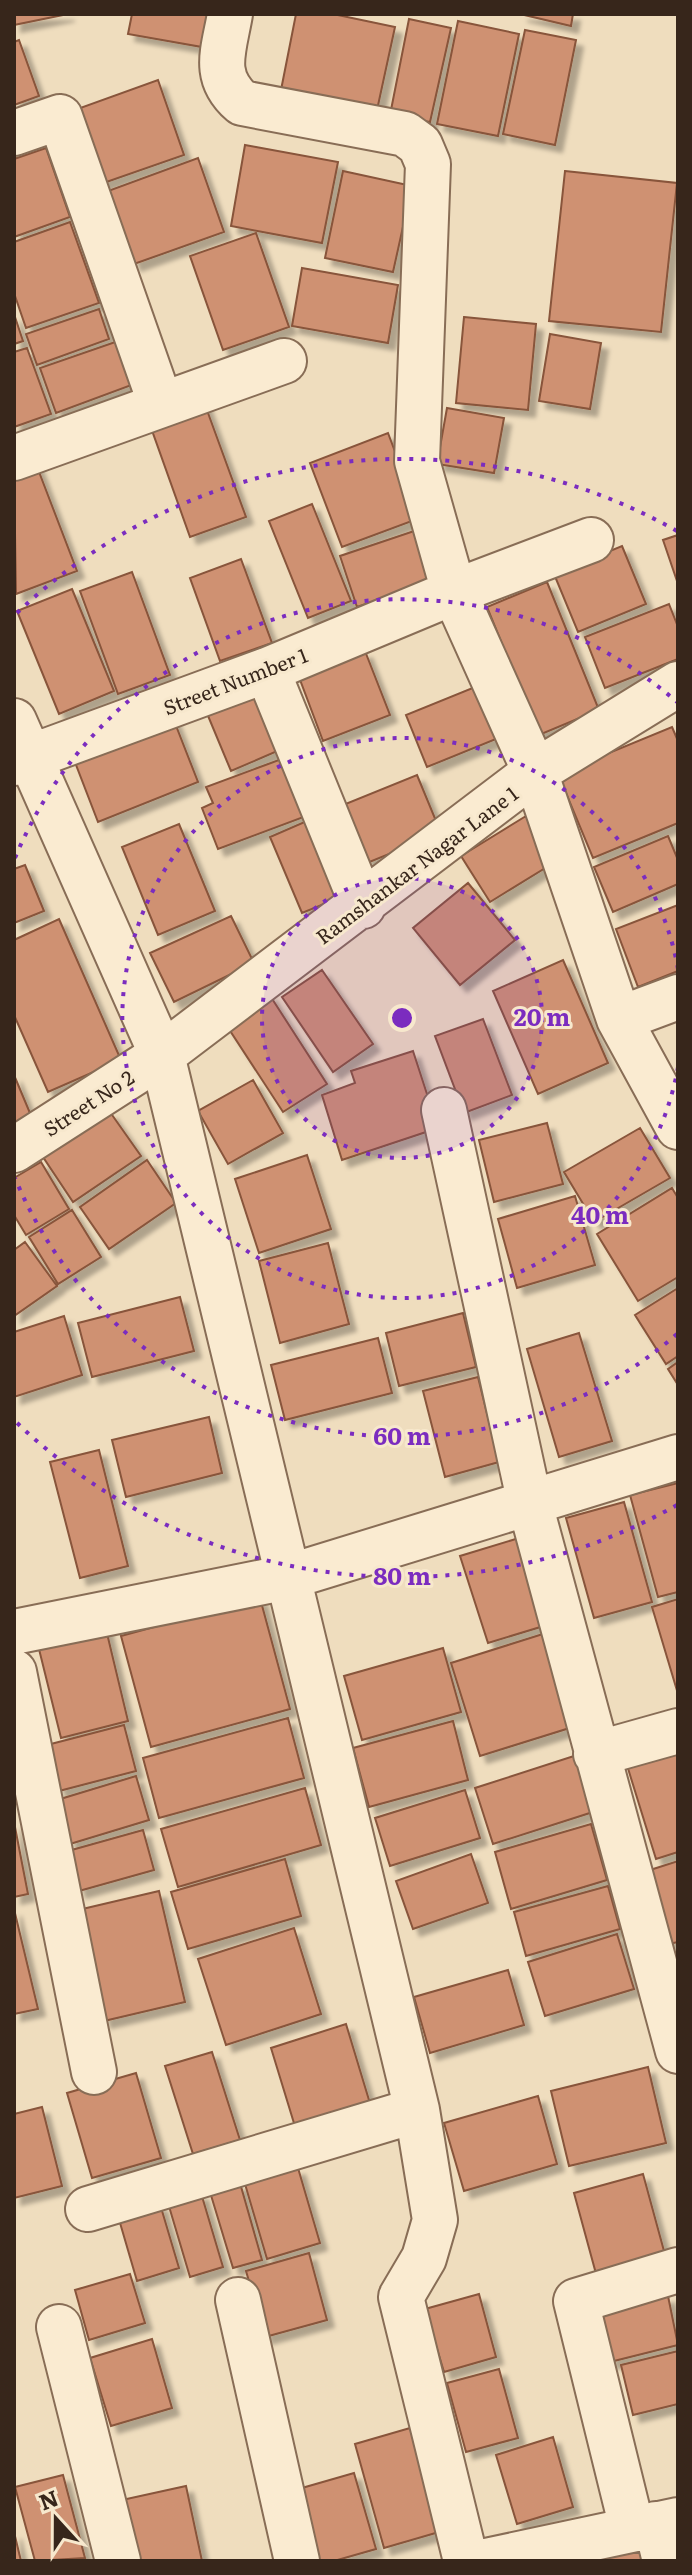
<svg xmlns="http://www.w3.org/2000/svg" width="692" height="2575" font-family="Literata,serif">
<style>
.building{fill:#cf9172;stroke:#88543b;stroke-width:2;filter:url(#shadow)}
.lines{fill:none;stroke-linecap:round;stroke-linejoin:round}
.minor-casing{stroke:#886d56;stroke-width:48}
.minor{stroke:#faebd1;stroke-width:44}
.ring{fill:none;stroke:#7b2cbf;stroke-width:4;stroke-dasharray:4 8}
.labels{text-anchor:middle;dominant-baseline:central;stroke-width:6;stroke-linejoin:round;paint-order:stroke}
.street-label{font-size:20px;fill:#37261b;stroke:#f7e8cd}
.centre{fill:#7b2cbf;stroke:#f7e8cd;stroke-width:4}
.ring-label{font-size:24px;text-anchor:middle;font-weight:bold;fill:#7b2cbf;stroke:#f7e8cd;stroke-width:6;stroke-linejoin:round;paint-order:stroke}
</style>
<defs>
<filter id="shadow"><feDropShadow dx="7" dy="7" stdDeviation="2" flood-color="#0004"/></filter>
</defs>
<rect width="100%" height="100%" fill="#efddbe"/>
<!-- building -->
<path class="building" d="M14,14H68L14,25Z
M132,14H209L202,47L128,34Z
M296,14H333L395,27L377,110L281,90Z
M520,14H573L571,26Z
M409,19L451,28L430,122L390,115Z
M458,21L519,34L498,136L437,124Z
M525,30L576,40L555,145L503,134Z
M19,40L39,96L14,105V42Z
M158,80L184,155L95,186L69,112Z
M245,145L338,162L322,243L231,226Z
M46,148L70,217L14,237V159Z
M198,158L224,232L134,264L108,191Z
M343,171L412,186L393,272L325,258Z
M565,171L677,183L661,332L549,321Z
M70,222L99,303L26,328L14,293V242Z
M256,233L289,327L223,350L190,256Z
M302,268L398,285L388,343L292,326Z
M99,309L109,339L37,365L26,334Z
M14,314L23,341L14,344Z
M464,317L536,324L528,410L456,403Z
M550,334L601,343L590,409L539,401Z
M121,340L137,383L56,413L40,368Z
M27,348L51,414L14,427V352Z
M204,402L246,517L190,537L149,422Z
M447,408L504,418L494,473L437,464Z
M388,433L420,518L342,547L310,463Z
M36,464L77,571L16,594L14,472Z
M312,504L351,601L308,618L269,521Z
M420,529L438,580L357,607L340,556Z
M678,535V584L663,540Z
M622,546L646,604L578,632L554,574Z
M241,559L272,643L220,661L190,578Z
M132,572L170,675L118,694L80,591Z
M547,582L599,710L539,735L487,607Z
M72,589L114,691L59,714L17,611Z
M669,604L678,627V659L605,688L585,637Z
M365,651L390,715L323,741L299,677Z
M475,687L496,739L427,767L406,715Z
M258,691L282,749L231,771L206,711Z
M173,718L198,782L98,822L73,757Z
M672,727L678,741V823L593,858L558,774Z
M287,757L309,815L218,849L202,808L213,803L206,787Z
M417,775L441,833L367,863L343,805Z
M526,816L555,862L490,902L461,856Z
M316,817L349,894L302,913L270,837Z
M179,824L215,911L158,935L122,847Z
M668,836L678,860V884L613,912L594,867Z
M25,865L44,911L14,923V869Z
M468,883L515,940L460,985L413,928Z
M678,905V971L638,987L616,929Z
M231,916L254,963L174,1002L150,953Z
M59,919L121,1060L48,1092L14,1015V940Z
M563,960L608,1063L538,1094L493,991Z
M322,970L373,1044L333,1072L282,997Z
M269,994L327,1084L283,1112L225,1023Z
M483,1019L512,1095L464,1113L435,1036Z
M413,1051L438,1128L342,1160L322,1095L355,1083L351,1071Z
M14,1075L35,1125L14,1133Z
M253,1080L283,1133L228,1164L198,1111Z
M110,1112L141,1156L73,1202L43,1157Z
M547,1123L563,1184L494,1202L479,1140Z
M640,1128L670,1178L594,1222L564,1172Z
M307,1155L331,1229L259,1253L235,1179Z
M147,1160L176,1203L109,1249L80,1207Z
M41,1162L69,1209L26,1235L14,1215V1178Z
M672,1188L678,1198V1277L638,1301L597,1234Z
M575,1196L595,1265L517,1288L498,1219Z
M72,1210L101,1257L58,1284L29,1237Z
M25,1242L57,1286L14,1316V1250Z
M328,1243L349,1324L280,1343L259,1261Z
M678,1288V1356L666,1364L635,1315Z
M180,1297L194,1351L92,1377L78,1323Z
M463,1313L476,1367L399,1386L386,1333Z
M64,1316L82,1375L14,1397V1332Z
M579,1333L612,1441L559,1457L527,1349Z
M378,1338L392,1393L285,1420L271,1365Z
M678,1362V1385L668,1369Z
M478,1377L499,1462L445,1477L423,1391Z
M209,1417L222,1473L126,1497L112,1440Z
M99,1450L128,1566L80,1578L50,1462Z
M678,1483V1592L658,1597L630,1495Z
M624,1502L652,1602L594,1618L566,1518Z
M519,1538L547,1625L488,1643L460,1556Z
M260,1598L290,1709L151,1747L121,1636Z
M678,1599V1694L652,1607Z
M105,1625L128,1721L61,1738L37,1641Z
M546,1633L576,1726L480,1756L451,1663Z
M443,1648L461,1712L362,1740L344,1676Z
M288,1718L304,1778L159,1818L143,1758Z
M453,1721L468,1780L369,1807L353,1748Z
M124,1725L136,1771L59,1791L47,1745Z
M678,1746V1852L656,1859L626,1762Z
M577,1755L596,1811L493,1844L475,1788Z
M136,1776L149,1820L70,1844L57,1800Z
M305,1788L321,1845L178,1887L161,1829Z
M465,1790L480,1838L390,1866L375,1818Z
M14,1822L28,1894L14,1897Z
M591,1824L607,1880L511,1909L495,1852Z
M143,1830L154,1870L79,1891L68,1851Z
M471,1854L488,1903L413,1929L396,1881Z
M285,1859L301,1916L188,1949L171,1892Z
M678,1861V1942L669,1944L647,1871Z
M608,1886L620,1929L526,1956L514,1912Z
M159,1891L185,2002L104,2021L78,1910Z
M14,1909L38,2009L14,2014Z
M294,1928L321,2014L226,2045L198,1959Z
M617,1934L634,1989L545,2016L528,1962Z
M508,1970L524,2025L430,2053L414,1997Z
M346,2024L372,2110L297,2133L271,2048Z
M212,2052L240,2140L193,2154L165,2066Z
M648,2067L666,2143L569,2166L551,2091Z
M136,2073L161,2158L92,2178L67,2093Z
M538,2096L557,2164L464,2191L444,2123Z
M42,2107L62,2186L14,2198V2114Z
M298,2168L320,2243L267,2259L245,2184Z
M643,2174L667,2262L598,2281L574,2193Z
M240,2183L262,2260L233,2268L210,2192Z
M201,2193L223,2267L190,2277L168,2203Z
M160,2204L179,2268L137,2281L118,2216Z
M309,2253L327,2320L265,2337L246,2271Z
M130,2274L145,2323L89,2340L75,2290Z
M479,2294L496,2357L444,2372L425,2309Z
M668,2296L678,2345L610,2362L598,2315Z
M152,2339L172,2408L111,2426L90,2358Z
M678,2351V2404L633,2415L621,2365Z
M499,2369L518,2438L466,2452L447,2383Z
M410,2428L439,2532L384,2548L355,2444Z
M553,2437L573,2507L517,2524L496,2455Z
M354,2473L376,2549L334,2561H308L288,2492Z
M63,2475L85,2558L35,2561L15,2487Z
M186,2486L202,2561H136L122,2500Z
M14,2532L21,2561H14Z
M647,2546L651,2561H594Z"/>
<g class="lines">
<defs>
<path id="minor" d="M230,14C224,50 211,76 242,103L405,134L420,145L428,164L417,461L454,592L535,772L619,1019L678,1127
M14,133L60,117L161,405
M14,458L284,361
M267,670L363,906
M14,721L162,1055L417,2110L435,2220L424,2258L401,2297L466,2561
M14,763L267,670L454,592L591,540
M619,1019L678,997
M444,1110L530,1504L678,2051
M14,1150L162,1055L535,772L678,684
M14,1632L288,1577L678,1457
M14,1672L94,2072
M596,1754L678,1731
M88,2209L417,2110
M238,2300L297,2561
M59,2327L118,2561
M656,2524L665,2561
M632,2528L576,2301L678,2270
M486,2561L678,2520"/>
</defs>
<!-- minor casing -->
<use href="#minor" class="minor-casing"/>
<!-- minor -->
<use href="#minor" class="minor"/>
</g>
<!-- distance rings -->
<circle cx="402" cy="1018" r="140" fill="#7b2cbf" fill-opacity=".12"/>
<g class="ring">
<circle cx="402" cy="1018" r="140"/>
<path d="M678 1067A280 280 0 1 1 678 969"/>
<path d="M677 1334A419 419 0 0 1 15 1178M15 858A419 419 0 0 1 677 702"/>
<path d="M677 1505A559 559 0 0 1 17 1423M17 613A559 559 0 0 1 677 531"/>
</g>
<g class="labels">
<!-- street labels -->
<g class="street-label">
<text transform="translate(235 680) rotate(-21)">Street Number 1</text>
<text transform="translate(416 864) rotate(-37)">Ramshankar Nagar Lane 1</text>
<text transform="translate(88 1102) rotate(-33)">Street No 2</text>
</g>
</g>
<circle cx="402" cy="1018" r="12" class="centre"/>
<g class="ring-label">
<text x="542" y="1026">20 m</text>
<text x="600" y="1224">40 m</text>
<text x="402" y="1445">60 m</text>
<text x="402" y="1585">80 m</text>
</g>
<!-- border -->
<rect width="692" height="2575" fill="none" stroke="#37261b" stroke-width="32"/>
<!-- north arrow -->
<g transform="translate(56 2519) rotate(339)" stroke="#f7e8cd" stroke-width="6" paint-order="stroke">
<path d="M0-6L14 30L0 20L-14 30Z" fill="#37261b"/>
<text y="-12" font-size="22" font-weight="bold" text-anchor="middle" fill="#37261b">N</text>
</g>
</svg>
